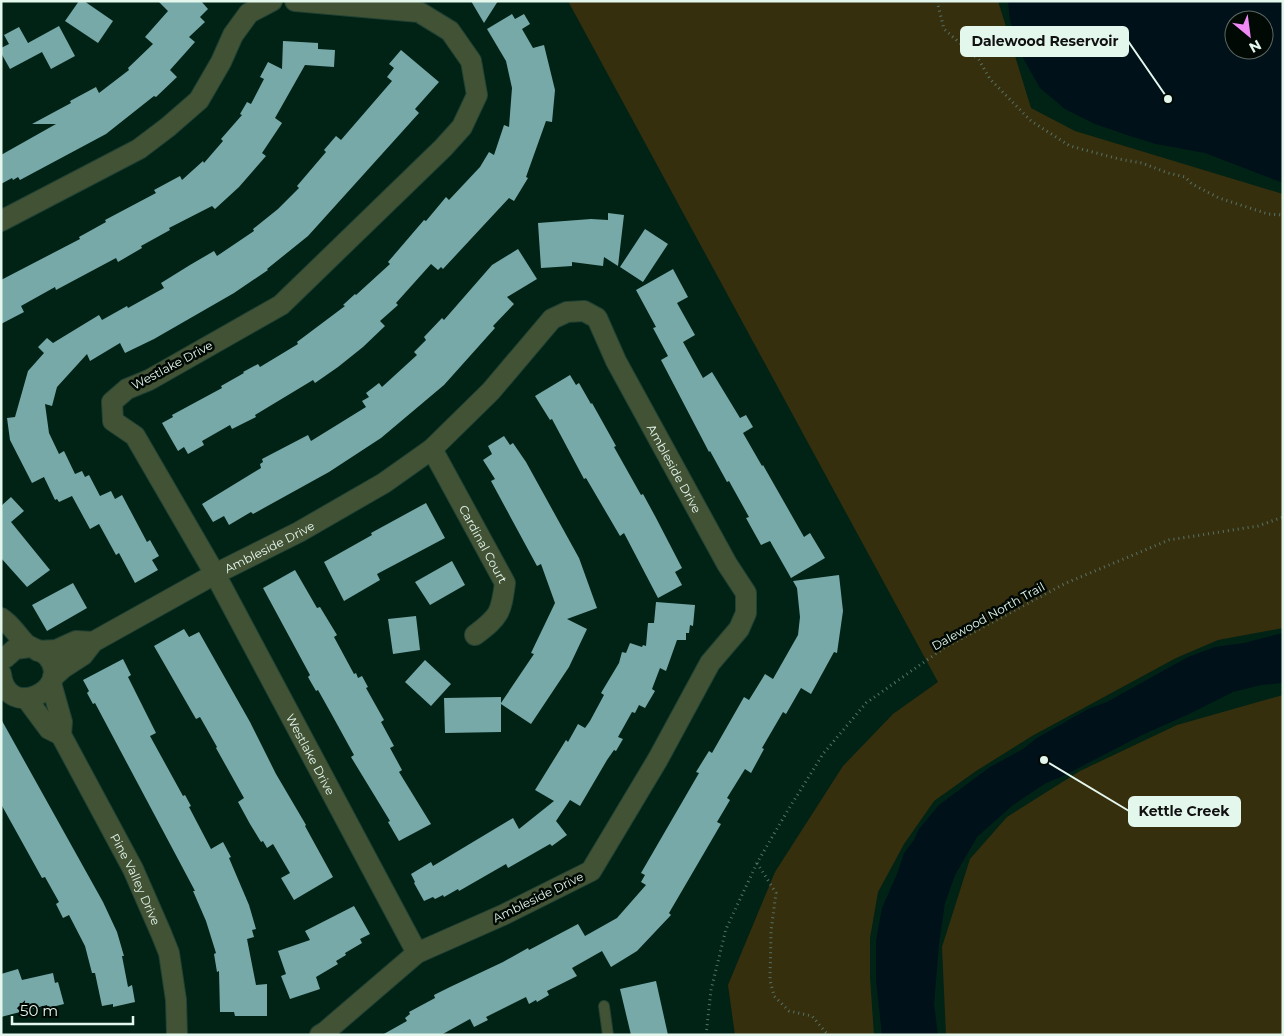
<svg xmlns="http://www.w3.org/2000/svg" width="1284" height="1036" font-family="Montserrat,sans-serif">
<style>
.green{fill:#362f0e}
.water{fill:#001119;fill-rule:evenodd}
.building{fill:#77a9a9}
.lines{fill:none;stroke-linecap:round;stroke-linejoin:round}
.service-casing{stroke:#204134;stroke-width:12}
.minor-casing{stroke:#204134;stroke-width:22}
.path{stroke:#567367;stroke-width:3;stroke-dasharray:1 4;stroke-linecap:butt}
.service{stroke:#425235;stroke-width:10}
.minor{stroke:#425235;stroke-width:20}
.labels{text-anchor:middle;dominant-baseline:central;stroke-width:5;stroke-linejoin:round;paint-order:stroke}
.street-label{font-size:12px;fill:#e4f7ed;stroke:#010905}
.leader{fill:none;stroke:#e4f7ed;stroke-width:2}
.callout-dot{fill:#e4f7ed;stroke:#010905;stroke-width:2}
.callout{fill:#e4f7ed;stroke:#e4f7ed;stroke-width:2}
.callout-label{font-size:14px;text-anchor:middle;font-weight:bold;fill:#111}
</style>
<rect width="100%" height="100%" fill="#002316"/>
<!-- green -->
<path class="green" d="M568,1H998L1031,108L1075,131L1283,194V628L1218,640L1176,658L1032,736L976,771L934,801L904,844L878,892L870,938V978L874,1035H735L728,985L775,872L843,766L893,714L938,682Z
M1283,695V1035H946L942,947L970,859L1007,817L1080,771L1177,725Z"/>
<!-- water -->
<path class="water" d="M1008,1H1283V183L1205,153L1156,144L1130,136L1095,124L1065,109L1040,88L1023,58L1010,21ZM1234,20H1264V50H1234Z
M1283,633V683L1261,685L1233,692L1189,714L1142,735L1061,777L1046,783L1013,805L977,837L955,875L945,903L939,944L934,1004L938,1035H882L876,980V941L882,908L897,874L904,853L914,840L919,829L939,805L990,767L1023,749L1037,738L1088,709L1107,702L1188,657L1215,647L1244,643Z"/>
<!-- building -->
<path class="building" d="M79,1H84L113,21L98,43L65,21Z
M158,1H201L208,9L200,17L205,22L189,37L195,42L170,70L177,77L156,97L154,96L106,134L20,180L18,177L13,180L12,178L1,184V155L56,124H32L71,103L70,101L96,87L99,93L129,70L128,68L153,44L145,37L168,11Z
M471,1H498L484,23Z
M512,14L515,19L524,14L530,24L522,29L533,48L544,45L555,90L552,122L546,121L526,177L528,178L514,201L509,198L443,269L441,267L438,270L431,264L396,303L398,305L380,321L385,326L363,347L338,367L315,383L313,380L255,415L256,417L232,429L230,425L202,441L204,445L188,454L184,447L178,451L162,423L173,417L172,415L222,388L221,386L244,373L243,372L258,364L260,367L298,344L297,342L345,306L343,305L355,294L356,295L390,264L388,262L424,220L426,221L446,197L449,200L480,167L489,152L494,155L504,125L509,127L512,88L506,61L487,29Z
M59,26L75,56L51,69L42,52L10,69L1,53V48L9,44L4,35L19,27L28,43Z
M283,41L318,43V49L335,50L334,67L305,65L275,118L282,123L262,153L266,156L239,187L215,209L212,206L169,228L170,230L141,246L142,248L118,262L116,258L56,290L55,287L21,306L24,312L1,324V280L80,239L79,237L106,222L105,220L156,193L154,190L180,176L182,180L203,161L204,163L223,141L221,139L242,115L240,114L247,102L251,104L264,79L260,77L268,62L282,69Z
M401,50L439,82L415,109L419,113L308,236L267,269L268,270L234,293L154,339L125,353L120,343L90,361L87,354L57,387L52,406L45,404L49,433L59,454L64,451L75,474L82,471L85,477L89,475L100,496L111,491L115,499L122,495L147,542L150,540L159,556L152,560L158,570L135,583L119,553L116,555L99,524L90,529L72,496L59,502L57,499L55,500L44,477L32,483L10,440L7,418L15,417L28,371L44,353L38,347L47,338L53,343L99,315L102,320L127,306L128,308L164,288L161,283L190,265L214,251L217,256L254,231L253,229L278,209L299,188L297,186L326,152L324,150L336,136L341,140L392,81L387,77L394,68L389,64Z
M608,213L624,215L618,266L604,257L603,266L572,262V266L541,268L538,223L591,219L608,220Z
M645,229L668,244L643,282L620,267Z
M518,249L537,279L507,297L514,304L493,326L495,328L444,385L381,438L329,472L253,514L251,512L229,525L224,516L213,522L202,504L261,468L260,464L263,462L262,459L308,435L311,441L366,407L362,401L369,397L366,393L379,383L382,387L417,355L414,352L426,340L424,337L442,318L444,320L492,265Z
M673,269L688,297L677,303L695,335L683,342L703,378L712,372L740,418L746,415L753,427L743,433L762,466L763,465L804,537L810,533L825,558L791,578L770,541L761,545L746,518L749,517L729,481L727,482L710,451L709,452L661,360L668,356L653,328L656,327L636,290Z
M570,375L576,385L579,383L591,404L592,403L616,446L614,447L641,495L643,494L655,516L682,568L675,572L682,585L658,598L624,533L620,536L586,478L584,479L552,419L550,420L535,396Z
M504,436L510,445L513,443L526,462L579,558L597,608L567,619L587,629L569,667L531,724L501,704V732L445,733L444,698L501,697V703L534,654L531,653L555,603L541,564L537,566L491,481L495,479L483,460L492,454L488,446Z
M11,497L24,511L11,522L50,570L27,587L1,558V506Z
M426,503L445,538L377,574L380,580L344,601L324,562L372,535L371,533Z
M452,561L465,585L430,605L415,582Z
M295,570L317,608L320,607L337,635L334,637L354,674L356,673L358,678L362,676L368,687L366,688L384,720L381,722L394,746L390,748L402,770L399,772L431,824L399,841L388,822L390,821L351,757L354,755L332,715L318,690L316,691L308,677L310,675L263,588Z
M839,575L843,611L837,653L834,652L811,694L801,688L786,714L783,712L762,748L764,749L751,773L745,769L727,798L730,800L717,822L721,824L669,913L671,915L637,951L611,967L602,951L572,968L577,976L547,991L549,995L537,1002L536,1000L529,1004L526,997L486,1017L488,1020L474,1027L470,1019L441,1035H382L407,1021L405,1018L410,1014L409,1012L435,998L434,995L450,987L503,962L528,948L529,950L578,924L585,936L617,918L646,885L641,882L645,875L641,873L699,773L696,772L709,751L712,753L744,697L749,700L765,674L773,679L798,635L800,617L797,588L793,581Z
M73,583L87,608L47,631L32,605Z
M656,602L695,605L693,626L690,625L689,633H686V640H677L666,671L660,668L652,689L655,691L645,708L639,705L635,713L632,712L618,737L623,739L616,751L614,750L607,760L580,806L570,800L556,821L567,835L552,846L550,844L508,868L506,864L459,891L458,889L444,897L443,895L435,899L433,897L424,901L414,883L415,882L411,874L431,862L433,866L513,818L519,829L554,801L535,790L566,740L568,742L578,724L585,728L590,721L604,695L601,693L619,663L622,652L626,653L630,643L642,647L643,645L646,646L648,623H654Z
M416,616L420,650L393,654L388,619Z
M184,629L189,637L199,632L250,722L276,774L306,825L305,826L333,877L294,900L281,878L290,873L273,844L267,848L263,841L261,842L250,824L238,802L244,798L216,748L217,747L200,717L196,719L154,646Z
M123,659L131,675L128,677L156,733L150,736L183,796L185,795L191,806L189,807L211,849L223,842L231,857L229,858L249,905L256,929L252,930L254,937L247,939L256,985L267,984V1016H235L234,1012H220L219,971L217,972L214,954L216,953L206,921L193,891H195L95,703L93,704L87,693L89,691L83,680Z
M425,660L451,684L431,706L405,682Z
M1,719L103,902L117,932L124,956H122L128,987L132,985L135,1002L113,1007V1004L102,1006L95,973H92L85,946L69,915L63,918L56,904L59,902L45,877L42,878L1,804Z
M354,906L370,934L360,939L362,943L345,953L346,955L336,961L338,964L316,977L320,989L290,999L281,976L286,974L278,951L310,940L305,931Z
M18,969L22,980L53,973L55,983L58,982L64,1004L48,1008L47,1005L1,1017V974Z
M656,981L668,1035H631L620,989Z"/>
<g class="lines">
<defs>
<path id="service" d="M604,1006L608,1035"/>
<g id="minor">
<path id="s1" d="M295,1L419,12L450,31L471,61L477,95L462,127L443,148L281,305L149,380L127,389L112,402L113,421L135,436L215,574L417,953"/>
<path d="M1,221L139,149L168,127L199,100L221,62L233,35L249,13L272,1"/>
<path id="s2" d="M432,449L505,583C501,613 500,616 475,635"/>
<path d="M1,618C11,624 17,635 25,643C32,649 42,650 48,657C74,689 7,722 1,674"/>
<path d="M38,651L56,650L76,641L93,642"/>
<path d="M5,658L15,649L30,647"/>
<path id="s3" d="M53,677L63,668L83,655L93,642L215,574L299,532L384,483L432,449L491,391L552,319L567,312L584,311L597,318L616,361L727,564L746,593V613L739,629L710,663L658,759L591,871L503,915L417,953L325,1032L320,1035"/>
<path id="s4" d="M51,683L62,722L61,735L133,869L161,933L169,953L176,1000L177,1035"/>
<path d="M26,698L49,729L61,735"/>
</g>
</defs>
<!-- service casing -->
<use href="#service" class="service-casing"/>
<!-- minor casing -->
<use href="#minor" class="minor-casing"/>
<!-- path -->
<path class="path" d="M937,1L944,29L979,60L990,79L1031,121L1070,146L1119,159L1142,163L1168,173L1185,177L1192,184L1219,198L1268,214L1283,215
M757,863L776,893L771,931L770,980L774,996L789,1011L812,1016L828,1035
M706,1035L711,990L726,929L757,863L788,810L823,754L866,703L944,648L1066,583L1169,540L1258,526L1283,517"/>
<!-- service -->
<use href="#service" class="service"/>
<!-- minor -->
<use href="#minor" class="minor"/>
</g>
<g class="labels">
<!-- street labels -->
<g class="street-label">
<text transform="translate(172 365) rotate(-28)">Westlake Drive</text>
<text stroke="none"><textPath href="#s3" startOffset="839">Ambleside Drive</textPath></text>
<text stroke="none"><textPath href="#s2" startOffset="108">Cardinal Court</textPath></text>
<text stroke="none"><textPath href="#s3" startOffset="254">Ambleside Drive</textPath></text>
<text transform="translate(988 616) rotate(-29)">Dalewood North Trail</text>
<text stroke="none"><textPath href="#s1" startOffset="1126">Westlake Drive</textPath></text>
<text stroke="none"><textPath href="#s4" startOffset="216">Pine Valley Drive</textPath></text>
<text transform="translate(538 897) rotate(-26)">Ambleside Drive</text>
</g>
</g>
<!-- callouts -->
<path class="leader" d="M1168 99L1128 41M1044 760L1129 811"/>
<g class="callout-dot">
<circle cx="1168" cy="99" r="5"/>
<circle cx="1044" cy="760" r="5"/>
</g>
<g class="callout">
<rect x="961" y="27" width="167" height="29" rx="5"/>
<rect x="1129" y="797" width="111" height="29" rx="5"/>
</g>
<g class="callout-label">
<text x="1045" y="46">Dalewood Reservoir</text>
<text x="1184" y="816">Kettle Creek</text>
</g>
<!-- border -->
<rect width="1284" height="1036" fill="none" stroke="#e4f7ed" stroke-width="5"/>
<!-- north arrow -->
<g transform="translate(1249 35) rotate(151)"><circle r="24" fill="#010905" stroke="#5c6862"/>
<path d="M0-4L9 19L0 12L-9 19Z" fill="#f18af4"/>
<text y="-8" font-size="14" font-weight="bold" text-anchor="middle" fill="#e4f7ed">N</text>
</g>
<!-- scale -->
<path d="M12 1016v8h121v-8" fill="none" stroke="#e4f7ed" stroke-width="2.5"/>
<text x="20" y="1016" font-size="15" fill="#e4f7ed" stroke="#010905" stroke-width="4" paint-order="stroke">50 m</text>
</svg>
